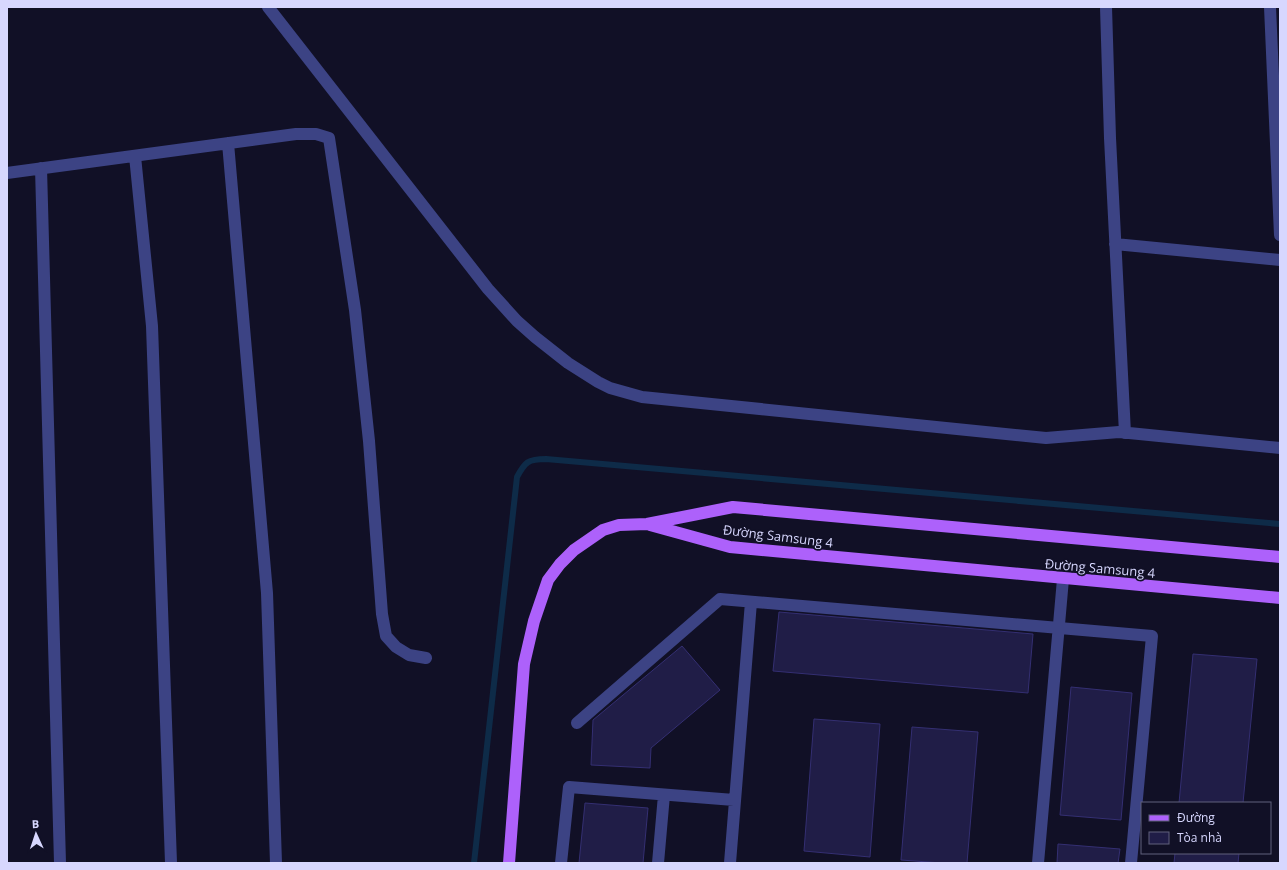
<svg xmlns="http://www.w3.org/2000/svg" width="1287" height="870" font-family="'Open Sans',sans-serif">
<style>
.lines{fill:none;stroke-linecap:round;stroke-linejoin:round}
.stream{stroke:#0e2b48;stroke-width:6}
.building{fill:#201d47;stroke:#342f72}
.minor{stroke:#3c4384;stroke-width:12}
.major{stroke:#ad61fb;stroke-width:12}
.labels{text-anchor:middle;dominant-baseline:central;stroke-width:3.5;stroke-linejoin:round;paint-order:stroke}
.street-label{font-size:13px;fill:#d7d7fe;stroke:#111026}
</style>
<rect width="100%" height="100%" fill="#111026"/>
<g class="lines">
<!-- stream -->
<path class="stream" d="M474,863L517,477C525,462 528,459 546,459L1280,524"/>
</g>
<!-- building -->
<path class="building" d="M779,612L1033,634L1028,693L773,671Z
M682,646L720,690L651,748L650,768L591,765L593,720Z
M1193,654L1257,659L1243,803H1179Z
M1071,687L1132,693L1121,820L1060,815Z
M814,719L880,724L870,857L804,851Z
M912,727L978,732L967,863H942L901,860Z
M585,803L648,808L643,863H579Z
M1058,844L1120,849L1118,863H1057Z
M1175,853H1239L1238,863H1174Z"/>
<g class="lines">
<!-- minor -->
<path class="minor" d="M268,7L488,289L517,321L535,337L568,363L598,382L610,388L642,397L1046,438L1119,432L1280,448
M1106,7L1110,138L1125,433
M1270,7L1280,235
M228,143L267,593L276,863
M135,156L152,326L171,863
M41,168L60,863
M7,173L296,134H316L329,138L355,310L369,441L382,614L386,636L396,647L409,655L426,658
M1115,244L1280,260
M577,723L720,599L1152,636L1131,863
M561,863L569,787L734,800
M658,863L664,795
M730,863L751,602
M1038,863L1063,579"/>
<!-- major -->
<path class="major" d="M650,525L730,547L1280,598
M509,863L524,664L534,621L548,580L560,564L574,550L603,530L619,525L647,524L733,507L1280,557"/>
</g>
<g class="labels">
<!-- street labels -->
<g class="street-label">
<text transform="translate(778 536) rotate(7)">Đường Samsung 4</text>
<text transform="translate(1100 568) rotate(5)">Đường Samsung 4</text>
</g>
</g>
<!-- border -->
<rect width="1287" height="870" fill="none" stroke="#d7d7fe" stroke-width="16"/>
<!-- legend -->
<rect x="1141" y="802" width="130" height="52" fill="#111026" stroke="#60607c"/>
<rect x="1149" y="815" width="20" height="6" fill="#ad61fb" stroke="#60607c"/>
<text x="1177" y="822" font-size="12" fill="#d7d7fe">Đường</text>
<rect x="1149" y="832" width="20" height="12" fill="#201d47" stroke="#60607c"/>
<text x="1177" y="842" font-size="12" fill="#d7d7fe">Tòa nhà</text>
<!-- north arrow -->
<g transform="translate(36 834) rotate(357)" stroke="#111026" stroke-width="3" paint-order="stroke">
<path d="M0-3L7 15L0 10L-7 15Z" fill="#d7d7fe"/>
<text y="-6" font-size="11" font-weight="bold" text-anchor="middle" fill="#d7d7fe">B</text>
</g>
</svg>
